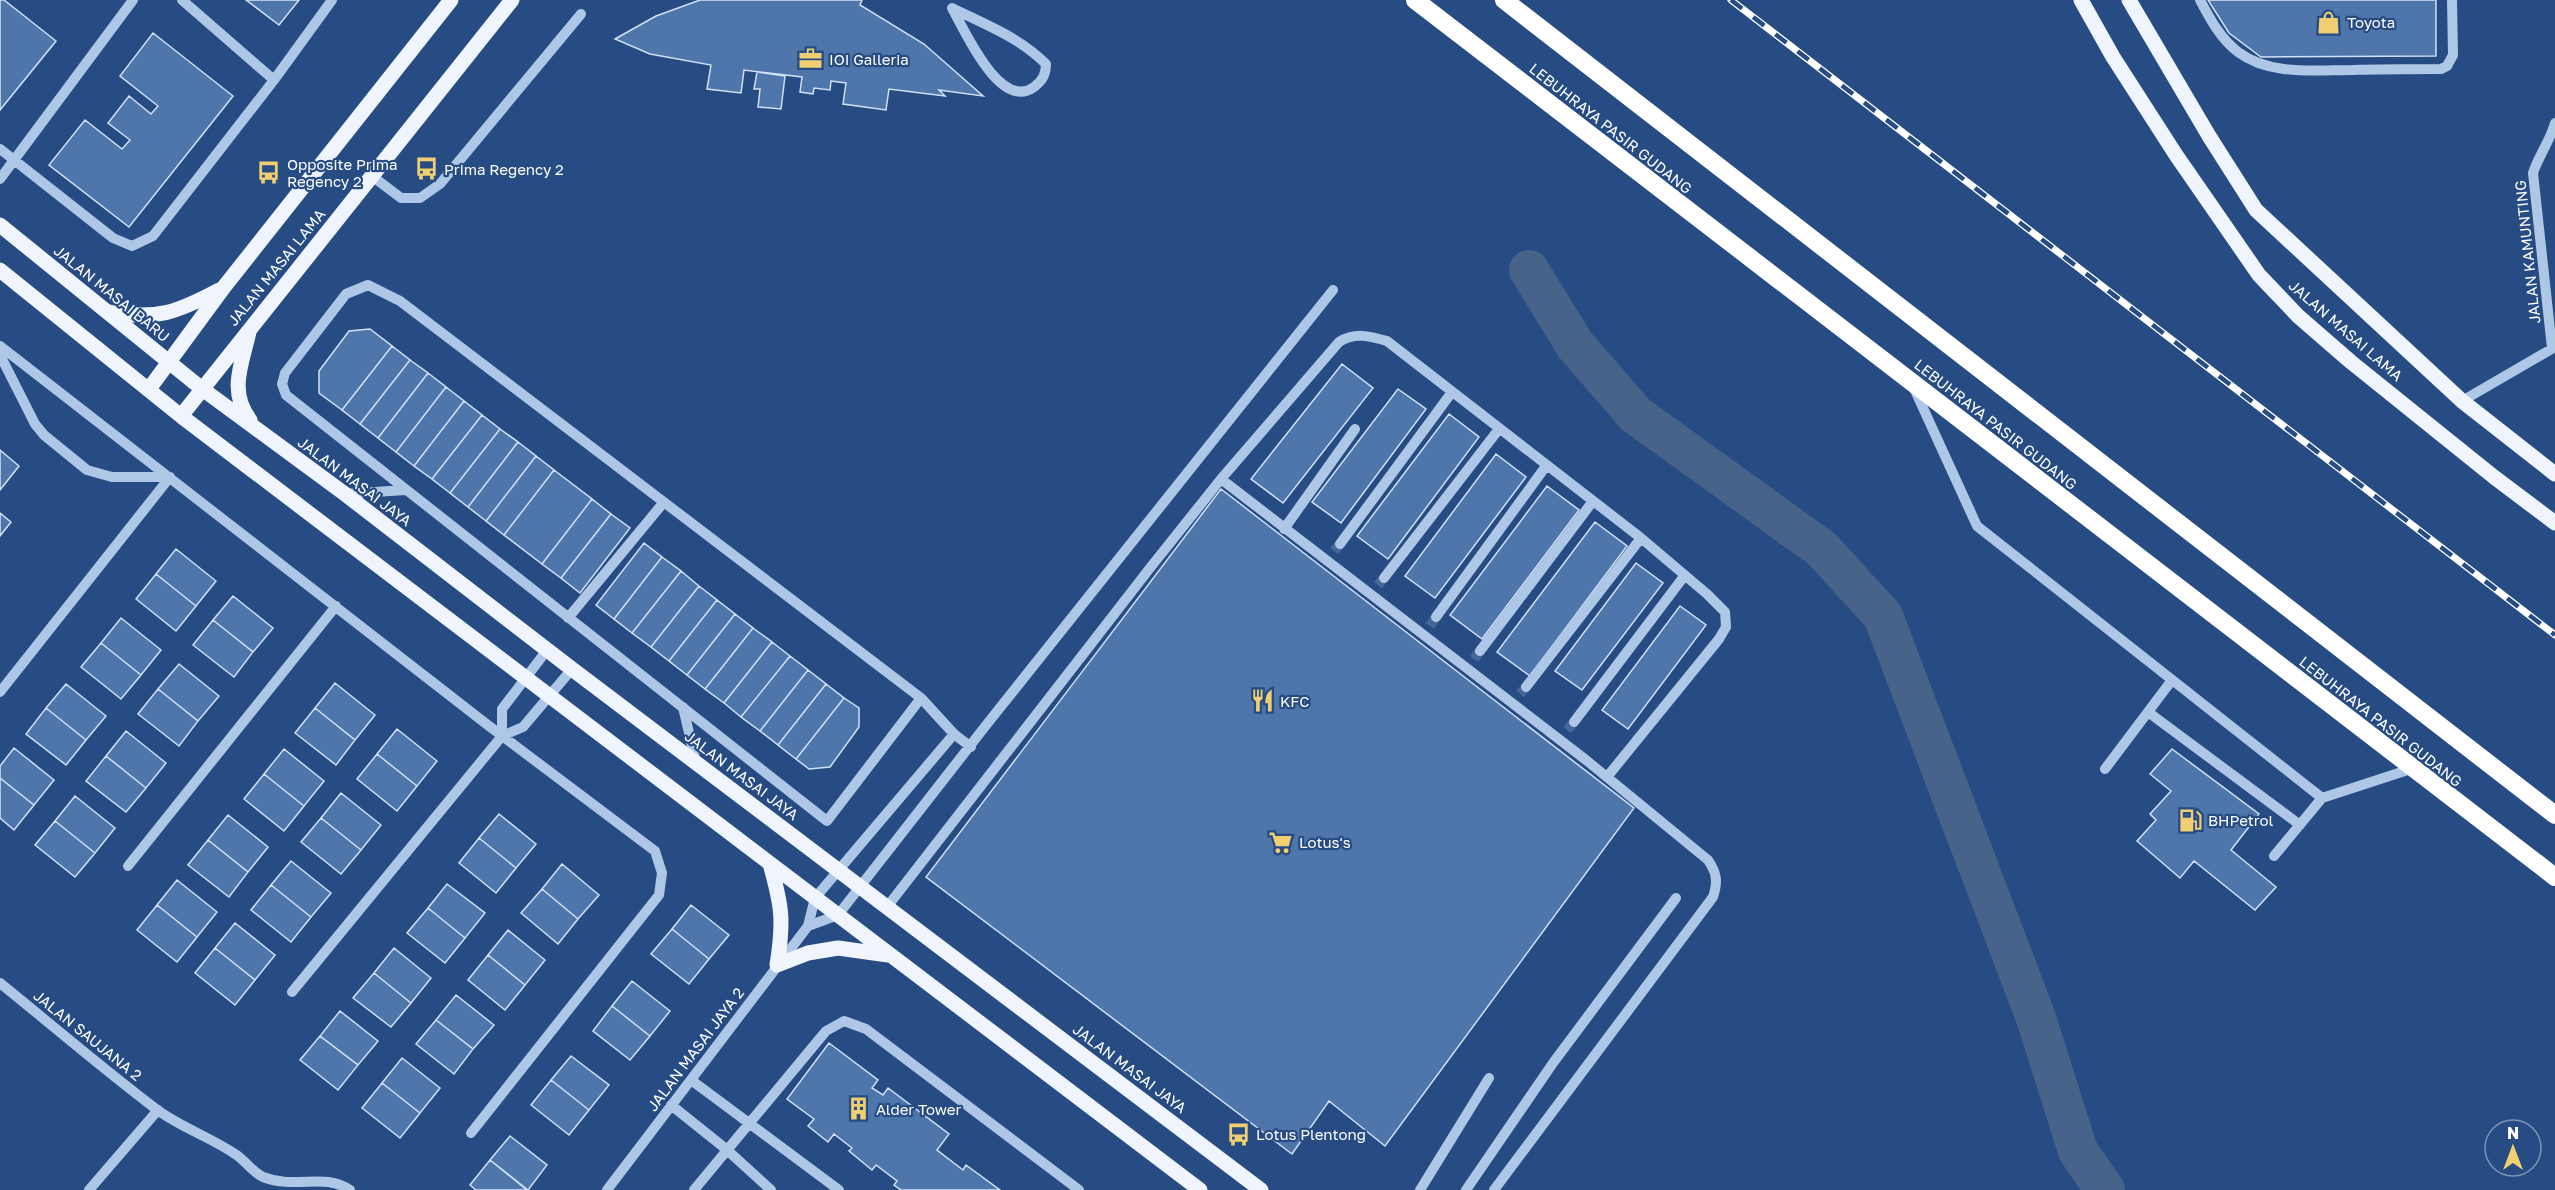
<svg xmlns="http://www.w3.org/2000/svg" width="2555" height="1190" font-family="'Golos Text',sans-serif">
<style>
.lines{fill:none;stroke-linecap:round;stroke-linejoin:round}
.river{stroke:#47638a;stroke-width:40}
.building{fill:#4e76ab;stroke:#d2e1f6;stroke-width:1.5}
.minor-tunnel{stroke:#476796;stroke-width:10;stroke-dasharray:10 5;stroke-linecap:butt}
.minor{stroke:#aec7e7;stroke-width:10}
.major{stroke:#f0f5fd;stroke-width:15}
.highway{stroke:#fff;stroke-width:18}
.rail-casing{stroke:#fff;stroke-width:7}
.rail{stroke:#264c83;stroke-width:4.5;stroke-dasharray:14;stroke-linecap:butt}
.labels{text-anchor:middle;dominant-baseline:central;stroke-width:4.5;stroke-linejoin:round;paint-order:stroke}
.poi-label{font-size:15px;fill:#fff;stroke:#264c83;text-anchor:start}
.street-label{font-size:15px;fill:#fff;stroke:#264c83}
</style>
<rect width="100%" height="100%" fill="#264c83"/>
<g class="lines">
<!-- river -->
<path class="river" d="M1529,270L1575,345L1636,415L1822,549L1883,616L2036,1018L2078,1151L2105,1190"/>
</g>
<!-- building -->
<path class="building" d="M0,0H4L56,41L0,110Z
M246,0H299L279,25Z
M700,0H862L860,5L924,44L983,96L939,90L945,96L889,89L886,110L843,104L846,83L831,81L830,90L814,88L813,94L800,92L802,77L744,70L741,93L707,89L711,65L650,54L615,39L656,16Z
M2208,0H2436V56L2261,57L2229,33Z
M153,33L233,96L129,227L49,165L85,120L122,149L130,140L108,123L129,96L151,114L158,106L120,76Z
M757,72L785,76L781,109L758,107L760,89H754Z
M370,329L392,346L342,410L319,393V371L349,331Z
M392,346L410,360L360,424L342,410Z
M410,360L428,373L378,438L360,424Z
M1342,364L1373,388L1283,503L1251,479Z
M428,373L446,387L396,452L378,438Z
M446,387L464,401L414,466L396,452Z
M1398,389L1426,409L1341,523L1312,502Z
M464,401L482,415L432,479L414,466Z
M1449,414L1479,437L1388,559L1357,536Z
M482,415L500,429L450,493L432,479Z
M500,429L518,442L468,507L450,493Z
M518,442L536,456L486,521L468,507Z
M0,450L19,466L0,490Z
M1496,454L1526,477L1435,598L1405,576Z
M536,456L554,470L504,535L486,521Z
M554,470L592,499L542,564L504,535Z
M1547,486L1579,510L1482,639L1450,615Z
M1221,489L1634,808L1385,1146L1329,1101L1292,1154L926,877Z
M592,499L611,514L561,578L542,564Z
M0,513L11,522L0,536Z
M611,514L630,528L580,593L561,578Z
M1595,522L1627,546L1530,676L1497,652Z
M644,543L662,557L614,619L596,605Z
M176,549L216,581L196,606L156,574Z
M662,557L681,571L632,633L614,619Z
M1636,563L1663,583L1582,690L1555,671Z
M681,571L699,586L651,647L632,633Z
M156,574L196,606L176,631L136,599Z
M699,586L717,600L669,661L651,647Z
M233,596L273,628L253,652L213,620Z
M717,600L735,614L687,675L669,661Z
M1680,606L1706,625L1628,729L1602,710Z
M735,614L753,628L705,689L687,675Z
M121,618L161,650L141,675L101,643Z
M213,620L253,652L234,677L193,645Z
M753,628L772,642L724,703L705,689Z
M772,642L790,656L741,717L724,703Z
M101,643L141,675L121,699L81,667Z
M790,656L808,670L760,731L741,717Z
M179,664L219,696L198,721L158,689Z
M808,670L826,684L778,745L760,731Z
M335,683L375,715L355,740L315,708Z
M66,684L106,716L86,740L46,708Z
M826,684L844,698L796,759L778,745Z
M158,689L198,721L179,746L138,714Z
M844,698L859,708V727L830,767L809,769L796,759Z
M46,708L86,740L66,765L26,734Z
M315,708L355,740L336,765L295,733Z
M397,729L437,761L417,786L377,754Z
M126,731L166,763L146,788L106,756Z
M14,748L54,780L34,805L0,778V766Z
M284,749L324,781L304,806L264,774Z
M2172,749L2259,814L2231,850L2276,887L2255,910L2194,861L2180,878L2137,841L2156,820L2150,814L2171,791L2150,774Z
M377,754L417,786L397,811L357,779Z
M106,756L146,788L126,812L86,781Z
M264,774L304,806L284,831L244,799Z
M0,778L34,805L14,830L0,818Z
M341,793L381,825L361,850L321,818Z
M75,796L115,828L95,853L55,821Z
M499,814L536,844L516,868L479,838Z
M228,815L268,847L248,872L208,840Z
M321,818L361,850L341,874L301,842Z
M55,821L95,853L75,877L35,845Z
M479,838L516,868L496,893L459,863Z
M208,840L248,872L229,897L188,865Z
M291,861L331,893L311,917L271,885Z
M562,864L599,895L578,919L542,889Z
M177,880L217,912L197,937L157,905Z
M447,884L485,913L465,938L428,908Z
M271,885L311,917L291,942L251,910Z
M542,889L578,919L558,944L521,913Z
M157,905L197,937L177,962L137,930Z
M691,905L729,935L709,959L672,929Z
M428,908L465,938L445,963L407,933Z
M235,923L275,955L255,980L215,948Z
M672,929L709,959L689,984L651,954Z
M508,930L545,960L525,985L488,955Z
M215,948L255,980L235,1005L195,973Z
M394,948L431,978L411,1003L374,973Z
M488,955L525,985L505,1010L468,980Z
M374,973L411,1003L391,1027L353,998Z
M632,981L670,1011L650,1036L612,1006Z
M456,995L494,1025L473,1049L436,1020Z
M612,1006L650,1036L630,1060L593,1031Z
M340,1011L378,1041L358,1065L320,1036Z
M436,1020L473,1049L454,1074L416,1044Z
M320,1036L358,1065L338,1090L300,1060Z
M829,1043L878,1080L872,1088L883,1095L888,1088L949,1134L937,1150L963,1170L966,1165L1000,1190H901L894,1185L897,1181L876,1165L872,1170L849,1151L852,1148L834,1134L828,1142L808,1126L814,1119L787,1099Z
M571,1056L609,1085L589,1110L551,1080Z
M402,1058L440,1088L420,1113L382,1083Z
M551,1080L589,1110L569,1135L531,1105Z
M382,1083L420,1113L400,1138L362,1108Z
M510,1136L547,1165L528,1190L490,1160Z
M490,1160L527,1190H476L470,1185Z"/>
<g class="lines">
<!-- minor-tunnel -->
<path class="minor-tunnel" d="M1334,551L1340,544
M1378,585L1384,578
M1430,626L1436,617
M1474,659L1480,651
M1520,694L1526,687
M1567,730L1574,722"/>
<!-- minor -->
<path class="minor" d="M182,0L274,80
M2200,0C2210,19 2220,38 2238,52C2270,76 2315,70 2353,70C2383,69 2412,69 2441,69L2447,66L2453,55L2452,0
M952,8C986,25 1019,37 1046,64C1046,75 1042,81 1034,87C1000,112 964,29 952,8Z
M0,149L113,238L132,246L153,236L274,80L332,0
M372,176L401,198H420L440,184L581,14
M0,179L133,0
M368,285L400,301L921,698L827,821L286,395L282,384L285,373L346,294Z
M0,346L489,726L655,851L662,873L659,895L471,1133
M2552,348L2533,173C2539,155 2550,141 2555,123
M0,355L35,424L44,435L87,470L112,477H170
M1913,386L1977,526L2322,798L2414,768
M2462,401L2555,347
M1221,479L1586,760L1708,860C1717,873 1718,882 1713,897L1494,1190
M345,494L405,490
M1284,529L1355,429
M1340,544L1452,392
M1384,578L1499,429
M1436,617L1546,466
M568,618L664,502
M1480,651L1593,501
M1526,687L1641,538
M0,692L170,477
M921,698L954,734L971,747
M683,707L696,763
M2148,712L2300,825
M1574,722L1685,575
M502,736V709L547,650
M2105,769L2172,680
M2274,856L2322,798
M128,866L336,606
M887,907L1150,568L1221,479L1339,342C1355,332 1370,336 1387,341L1641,538L1707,594L1725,612L1726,627L1719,639L1607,777
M808,926L838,915L987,724L1333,290
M0,983C52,1025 103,1069 156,1109C180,1127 210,1137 235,1154C245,1160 252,1172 263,1177C297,1190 323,1172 350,1190
M292,992L502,736L523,727L572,669
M691,1080L839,1190
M671,1105L726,1149L771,1190
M89,1190L158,1110
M607,1190L808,926L815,898L954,734
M694,1190L826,1031L844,1021L866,1029L1079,1190
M1420,1190L1489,1078
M1466,1190L1553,1063L1676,898"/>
<!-- major -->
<path class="major" d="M2081,0L2113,57L2176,155L2259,275L2298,316L2351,362L2494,477L2555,523
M2129,0L2209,136L2256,210L2462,401L2555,474
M0,225L201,388L345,494L572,669L1261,1190
M0,270L181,416L1200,1190
M108,312C157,320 176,313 219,290
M249,332C242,364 228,391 250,420
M149,389L224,287L451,0
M181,416L512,0
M770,864C782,906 784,921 777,965L808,953L838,948L888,955"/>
<!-- highway -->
<path class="highway" d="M1415,0L2555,877
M1504,0L2555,815"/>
<defs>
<path id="rail" d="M1731,0L2555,635"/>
</defs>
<!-- rail casing -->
<use href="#rail" class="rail-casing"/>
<!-- rail -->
<use href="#rail" class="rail"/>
</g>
<!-- icons -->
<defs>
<symbol id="shop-bare" viewBox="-9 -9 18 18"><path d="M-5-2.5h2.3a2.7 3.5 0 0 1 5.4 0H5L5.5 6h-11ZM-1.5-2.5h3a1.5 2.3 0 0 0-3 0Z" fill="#f0cf73" stroke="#264c83" stroke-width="2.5" paint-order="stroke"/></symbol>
<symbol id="office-bare" viewBox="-9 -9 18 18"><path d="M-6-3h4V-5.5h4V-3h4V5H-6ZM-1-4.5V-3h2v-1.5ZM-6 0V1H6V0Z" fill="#f0cf73" stroke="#264c83" stroke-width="2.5" paint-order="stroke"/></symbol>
<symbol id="bus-bare" viewBox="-9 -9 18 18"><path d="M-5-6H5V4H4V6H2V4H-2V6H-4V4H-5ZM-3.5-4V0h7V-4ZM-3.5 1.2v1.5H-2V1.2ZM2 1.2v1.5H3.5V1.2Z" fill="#f0cf73" stroke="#264c83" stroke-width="2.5" paint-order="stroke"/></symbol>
<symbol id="restaurant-bare" viewBox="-9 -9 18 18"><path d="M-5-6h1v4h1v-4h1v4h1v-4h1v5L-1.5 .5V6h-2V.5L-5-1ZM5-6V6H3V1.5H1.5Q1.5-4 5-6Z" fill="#f0cf73" stroke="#264c83" stroke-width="2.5" paint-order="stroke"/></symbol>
<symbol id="fuel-bare" viewBox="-9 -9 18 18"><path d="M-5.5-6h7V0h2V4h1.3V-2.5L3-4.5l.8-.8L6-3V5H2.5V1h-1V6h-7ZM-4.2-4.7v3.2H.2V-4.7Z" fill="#f0cf73" stroke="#264c83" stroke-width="2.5" paint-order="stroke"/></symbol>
<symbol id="supermarket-bare" viewBox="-9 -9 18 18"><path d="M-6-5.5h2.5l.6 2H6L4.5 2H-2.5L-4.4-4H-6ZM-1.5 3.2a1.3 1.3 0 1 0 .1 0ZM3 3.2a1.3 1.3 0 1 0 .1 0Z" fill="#f0cf73" stroke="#264c83" stroke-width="2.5" paint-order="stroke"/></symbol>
<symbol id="building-bare" viewBox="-9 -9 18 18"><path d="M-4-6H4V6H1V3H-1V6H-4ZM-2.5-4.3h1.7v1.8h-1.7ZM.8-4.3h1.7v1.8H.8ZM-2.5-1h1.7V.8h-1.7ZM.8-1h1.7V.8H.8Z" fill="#f0cf73" stroke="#264c83" stroke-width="2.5" paint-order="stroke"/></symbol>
</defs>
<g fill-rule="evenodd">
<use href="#shop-bare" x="2312" y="6" width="33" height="33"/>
<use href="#office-bare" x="794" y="42" width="33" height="33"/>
<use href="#bus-bare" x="410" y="152" width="33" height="33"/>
<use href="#bus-bare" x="252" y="156" width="33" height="33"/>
<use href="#restaurant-bare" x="1246" y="684" width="33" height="33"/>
<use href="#fuel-bare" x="2174" y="804" width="33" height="33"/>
<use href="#supermarket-bare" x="1264" y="826" width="33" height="33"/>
<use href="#building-bare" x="842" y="1092" width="33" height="33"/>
<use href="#bus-bare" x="1222" y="1118" width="33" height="33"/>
</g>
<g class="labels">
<!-- poi labels -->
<g class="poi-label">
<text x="2347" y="22">Toyota</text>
<text x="829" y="59">IOI Galleria</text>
<text x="287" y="164">Opposite Prima<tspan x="287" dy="17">Regency 2</tspan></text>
<text x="444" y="169">Prima Regency 2</text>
<text x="1280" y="701">KFC</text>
<text x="2208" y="820">BHPetrol</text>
<text x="1299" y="842">Lotus's</text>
<text x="876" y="1109">Alder Tower</text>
<text x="1256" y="1134">Lotus Plentong</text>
</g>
<!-- street labels -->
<g class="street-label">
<text transform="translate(1611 128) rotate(38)">LEBUHRAYA PASIR GUDANG</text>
<text transform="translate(2527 252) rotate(-96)">JALAN KAMUNTING</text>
<text transform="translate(276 267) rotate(-51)">JALAN MASAI LAMA</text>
<text transform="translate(112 293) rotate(39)">JALAN MASAI BARU</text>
<text transform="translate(2346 330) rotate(41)">JALAN MASAI LAMA</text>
<text transform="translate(1996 424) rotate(38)">LEBUHRAYA PASIR GUDANG</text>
<text transform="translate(355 481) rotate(37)">JALAN MASAI JAYA</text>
<text transform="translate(2381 721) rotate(38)">LEBUHRAYA PASIR GUDANG</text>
<text transform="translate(742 775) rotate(37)">JALAN MASAI JAYA</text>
<text transform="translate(88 1035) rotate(39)">JALAN SAUJANA 2</text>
<text transform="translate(695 1049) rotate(-53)">JALAN MASAI JAYA 2</text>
<text transform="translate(1130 1068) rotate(37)">JALAN MASAI JAYA</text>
</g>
</g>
<!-- north arrow -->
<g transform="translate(2513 1148)"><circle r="28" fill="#264c83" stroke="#7d94b5" stroke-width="1.5"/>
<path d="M0-4.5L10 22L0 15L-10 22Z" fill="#f0cf73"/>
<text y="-9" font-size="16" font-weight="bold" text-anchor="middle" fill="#ffffff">N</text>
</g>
</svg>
